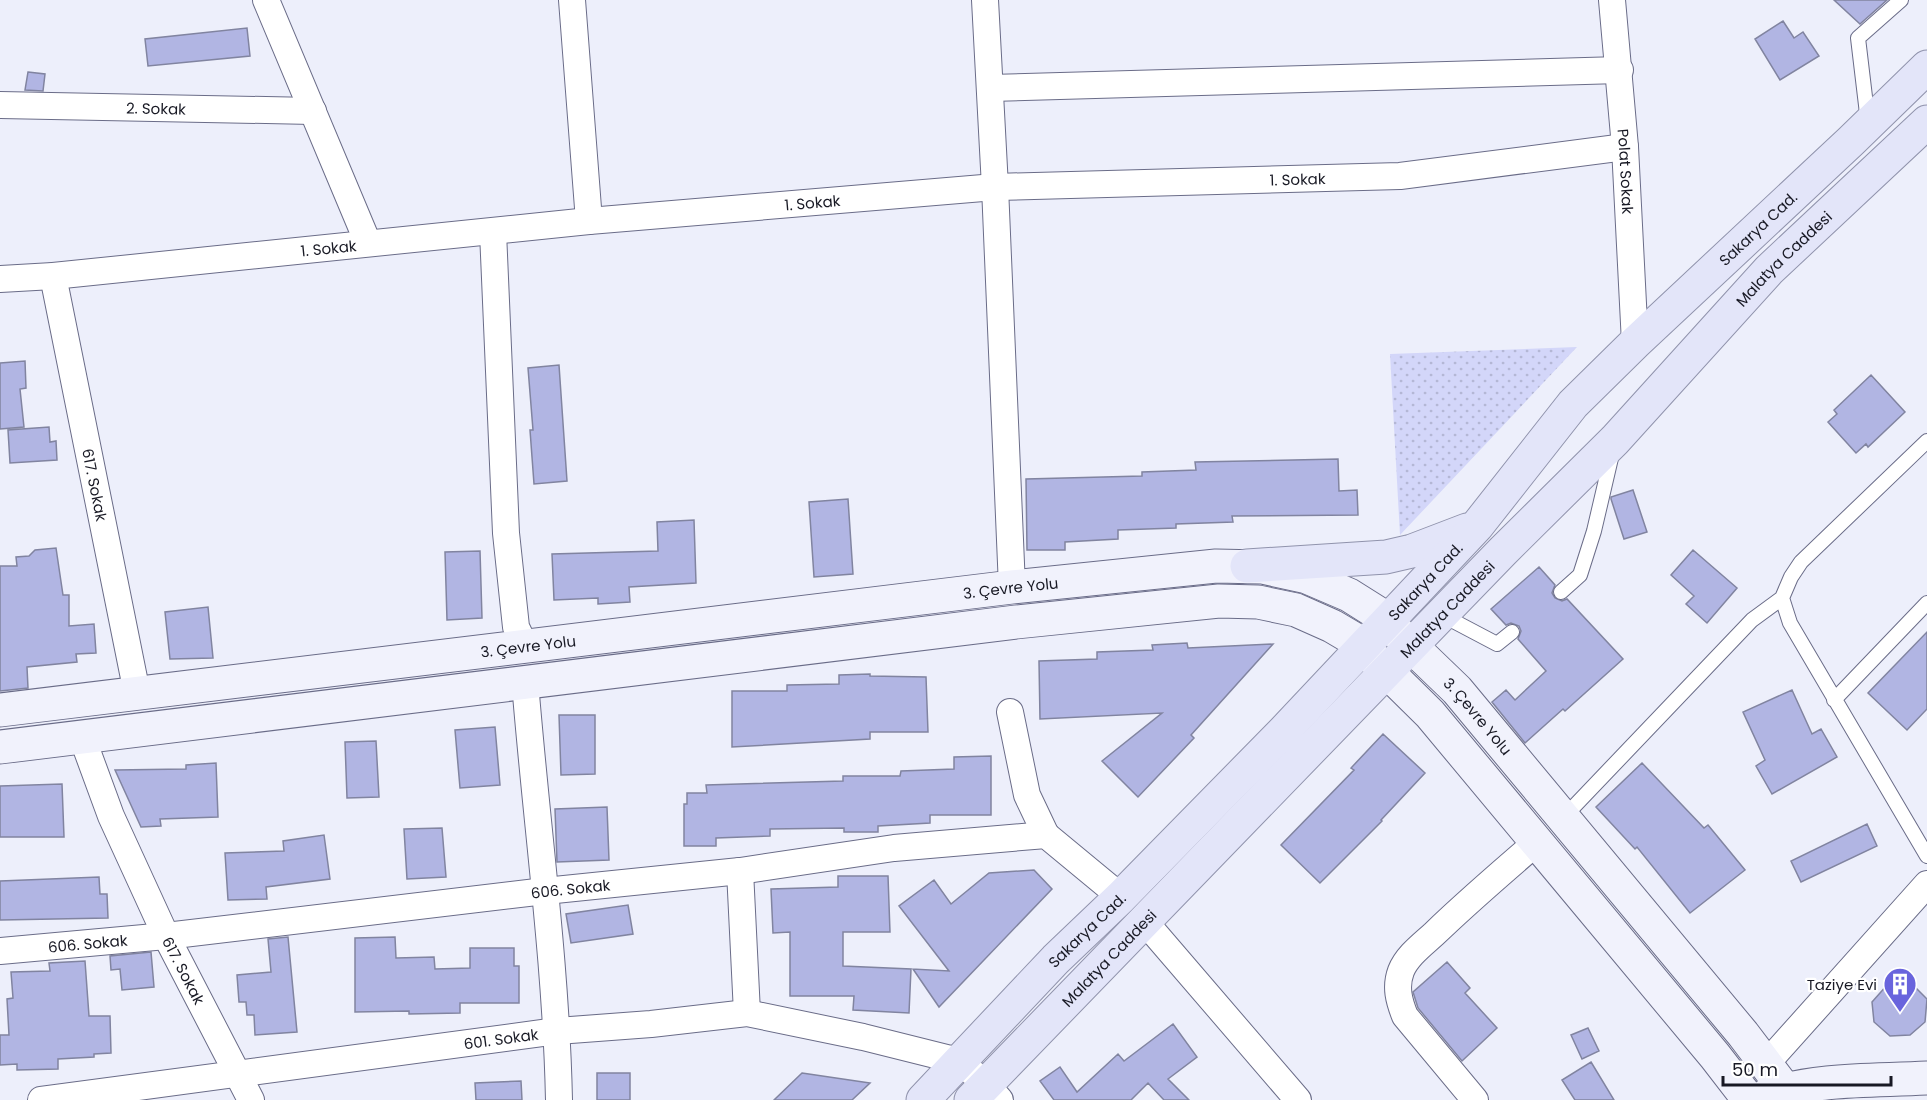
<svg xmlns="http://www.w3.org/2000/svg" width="1927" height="1100" font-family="Poppins,sans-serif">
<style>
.park{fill:url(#park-dots)}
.building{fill:#b1b5e3;stroke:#8184a0;stroke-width:1.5}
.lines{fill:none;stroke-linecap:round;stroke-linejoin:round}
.lane-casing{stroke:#6a6c88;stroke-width:16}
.street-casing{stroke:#6a6c88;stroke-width:28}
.secondary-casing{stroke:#6a6c88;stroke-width:35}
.primary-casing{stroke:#9093ac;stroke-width:35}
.lane{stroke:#fff;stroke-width:14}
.street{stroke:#fff;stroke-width:26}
.secondary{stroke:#f1f2fc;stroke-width:33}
.primary{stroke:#e3e5f9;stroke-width:33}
.labels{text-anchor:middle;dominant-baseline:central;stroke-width:4.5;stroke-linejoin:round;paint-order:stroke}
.street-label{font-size:15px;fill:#181924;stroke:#fff}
.poi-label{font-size:15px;fill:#181924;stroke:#fff;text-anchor:end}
</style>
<defs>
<pattern id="park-dots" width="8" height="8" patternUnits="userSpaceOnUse" patternTransform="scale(1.5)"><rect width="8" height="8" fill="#d3d6f9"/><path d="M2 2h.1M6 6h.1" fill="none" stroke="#b4b7d5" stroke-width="1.8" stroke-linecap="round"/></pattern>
</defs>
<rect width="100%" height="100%" fill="#edeffb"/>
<!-- park -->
<path class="park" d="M1577,347L1400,535L1390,354Z"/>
<!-- building -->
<path class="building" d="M1834,0H1887L1860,24Z
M1783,21L1794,38L1803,32L1819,56L1780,80L1755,39Z
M247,28L250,56L148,66L145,39Z
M28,72L45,74L43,91L25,90Z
M25,361L26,388L20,389L24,427L0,429V363Z
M559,365L567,481L534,484L530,430H533L528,368Z
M1871,375L1905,412L1868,447L1866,444L1856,453L1828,422L1837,414L1834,410Z
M49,427L50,442L56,441L57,460L10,463L8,430Z
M1338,459L1339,491L1357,490L1358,515L1232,516L1233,522L1176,524V528L1118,530V539L1065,542V550H1027L1026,479L1142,476V472L1196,470L1195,462Z
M1633,490L1647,532L1624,539L1611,499V497Z
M848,499L853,574L814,577L809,502Z
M694,520L696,583L629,587L630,602L598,604V598L554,600L552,554L658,551L657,522Z
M56,548L63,595H69V626L94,624L96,653L76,654L77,662L27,667L28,688L0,691V566H17L16,557L29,556L35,550Z
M1693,550L1737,588L1707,623L1686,604L1694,596L1671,575Z
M480,551L482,618L447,620L445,552Z
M1539,567L1555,585L1552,593L1555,598L1562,601L1567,599L1623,659L1565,711L1563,709L1525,743L1492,702L1506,690L1515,700L1546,671L1518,639L1521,631L1519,626L1511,623L1506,625L1491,609Z
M208,607L213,658L170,659L165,612Z
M1927,632V709L1907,730L1868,693Z
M1187,643L1188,648L1273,644L1191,735L1194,738L1138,797L1102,761L1162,713L1040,719L1039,661L1097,659V652L1153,650L1152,645Z
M870,674V676L926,677L928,732H870V739L732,747V691H787V685L839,684V675Z
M1792,690L1812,734L1821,729L1837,757L1772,794L1756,766L1765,760L1743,712Z
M559,715H595V774L561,775Z
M495,727L500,785L460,788L455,730Z
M1383,734L1425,773L1381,820L1382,821L1320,883L1281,845L1354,770L1351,768Z
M376,741L379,797L347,798L345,742Z
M991,756V815H930V823L878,826V832H844V828L770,829V836L716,838V846H684V804H687V793H707L706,785L843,781V776H900L901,771L954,769V757Z
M216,763L218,817L160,819L161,826L141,827L115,770L186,769V765Z
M1642,763L1704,828L1708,825L1745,870L1690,913L1637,847L1635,849L1596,807Z
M62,784L64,837H0V786Z
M607,807L609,860L557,862L555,809Z
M1867,824L1877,846L1801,882L1791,861Z
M442,828L446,877L407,879L404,829Z
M324,835L330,879L266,887L267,899L228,900L225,853L284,851L283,841Z
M1034,870L1052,889L939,1007L913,969L949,971L899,906L934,880L951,904L989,873Z
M838,876H888L890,932H843V966L911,969L909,1013L853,1010L854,996H790V932L773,933L771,889L838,887Z
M99,877L100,894H107L108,918L0,920V881Z
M628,905L633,934L571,943L566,914Z
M288,937L297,1032L255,1035L254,1015H247L246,1002H239L237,975L271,972L268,939Z
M395,937L396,958L434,957L435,969L470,968V948H514V966H519V1003H460V1013L409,1014V1011L355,1012V938Z
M151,952L154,987L122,990L120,969L111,970L110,956Z
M85,961L89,1016H110L111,1053L94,1054V1057L58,1059V1069L17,1070V1064L0,1065V1035H9L7,999L13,998L11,972L50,971L49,963Z
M1447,962L1470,988L1465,993L1497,1028L1462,1061L1418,1008L1413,992Z
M1888,984H1912L1927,999L1925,1022L1910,1035L1890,1036L1874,1022L1872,1002Z
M1173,1024L1197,1057L1168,1079L1189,1100H1164L1148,1083L1131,1100H1054L1040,1081L1060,1067L1077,1092L1118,1054L1124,1061Z
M1588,1028L1599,1051L1582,1059L1571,1035Z
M1591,1062L1614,1100H1575L1562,1080Z
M597,1073H630V1100H597Z
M802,1073L870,1083L852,1100H774Z
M521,1081L522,1100H476L475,1083Z"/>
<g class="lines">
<defs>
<path id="lane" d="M1868,122L1858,38L1901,0
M1561,592L1580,575L1594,531L1612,454
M1782,598L1790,623L1927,856
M1442,615L1497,644L1512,632
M1834,700L1927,603
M1563,818L1752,620L1782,598L1791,577L1801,562L1927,441"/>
<g id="street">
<path d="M266,0L368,243"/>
<path d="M572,0L589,221"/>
<path d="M985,0L995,187L1012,587"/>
<path id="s1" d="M1612,0L1625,147L1635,343"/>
<path d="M990,88L1620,70"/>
<path id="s2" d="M0,105L313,111"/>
<path d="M493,232L506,533L516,627L525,646"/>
<path id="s3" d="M53,276L137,693"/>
<path id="s4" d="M0,279L53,276L589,221L995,187L1400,176L1625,147"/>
<path d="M525,682C536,821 556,960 559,1100"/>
<path d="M1010,712L1027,795L1046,835"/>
<path id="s5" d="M82,737L111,816L166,936L251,1100"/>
<path d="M740,871L747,1013"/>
<path d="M1145,922L1298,1100"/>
<path id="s6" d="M0,951L166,936L545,891L740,871L894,848L1046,835L1121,897"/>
<path d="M1766,1064L1927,884"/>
<path id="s7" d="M41,1100L557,1031L651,1024L747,1013L863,1037L959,1061L987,1085L1000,1100"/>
<path d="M1475,1100L1405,1016C1399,1001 1395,987 1401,971C1407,956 1422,945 1434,934C1467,902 1502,872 1537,842"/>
</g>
<g id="secondary">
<path id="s8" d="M0,710L1012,587L1216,566L1262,567L1307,577L1349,595L1376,612L1457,690L1743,1034L1793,1100"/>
<path d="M0,747L1016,622L1219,601L1258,602L1296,610L1332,626L1354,639L1430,714L1715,1056L1749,1100"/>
<path d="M1767,1095C1818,1078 1874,1081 1927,1078"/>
</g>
<g id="primary">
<path d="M1247,566L1386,557L1412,551L1467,530"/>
<path id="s9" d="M923,1100L1056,959L1121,897L1284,731L1477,526L1573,404L1635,343L1851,141L1927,67"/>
<path id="s10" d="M971,1100L1503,551L1615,440L1769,270L1927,122"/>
</g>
</defs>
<!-- lane casing -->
<use href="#lane" class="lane-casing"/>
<!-- street casing -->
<use href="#street" class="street-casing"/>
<!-- secondary casing -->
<use href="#secondary" class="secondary-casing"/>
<!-- primary casing -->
<use href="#primary" class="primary-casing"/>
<!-- lane -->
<use href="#lane" class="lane"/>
<!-- street -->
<use href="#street" class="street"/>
<!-- secondary -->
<use href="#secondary" class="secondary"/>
<!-- primary -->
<use href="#primary" class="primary"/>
</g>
<!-- icons -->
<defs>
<symbol id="building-pin" viewBox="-11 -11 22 30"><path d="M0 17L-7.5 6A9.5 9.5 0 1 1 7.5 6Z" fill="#6964dd" stroke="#fff"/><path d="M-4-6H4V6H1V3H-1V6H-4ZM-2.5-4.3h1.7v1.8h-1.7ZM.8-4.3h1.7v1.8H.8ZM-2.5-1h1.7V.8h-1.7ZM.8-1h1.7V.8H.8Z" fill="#fff"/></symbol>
</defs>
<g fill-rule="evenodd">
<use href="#building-pin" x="1881" y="965" width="38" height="52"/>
</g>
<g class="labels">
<!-- street labels -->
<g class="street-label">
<text stroke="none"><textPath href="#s2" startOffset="156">2. Sokak</textPath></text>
<text stroke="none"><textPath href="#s1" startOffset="172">Polat Sokak</textPath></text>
<text stroke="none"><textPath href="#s4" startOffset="1302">1. Sokak</textPath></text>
<text stroke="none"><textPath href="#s4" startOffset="816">1. Sokak</textPath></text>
<text stroke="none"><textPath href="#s9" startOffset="1208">Sakarya Cad.</textPath></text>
<text stroke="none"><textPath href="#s4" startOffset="330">1. Sokak</textPath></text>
<text stroke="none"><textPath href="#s10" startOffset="1170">Malatya Caddesi</textPath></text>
<text stroke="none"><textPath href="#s3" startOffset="213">617. Sokak</textPath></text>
<text stroke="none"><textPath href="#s9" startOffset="722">Sakarya Cad.</textPath></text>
<text stroke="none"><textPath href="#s8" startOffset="1018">3. Çevre Yolu</textPath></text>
<text stroke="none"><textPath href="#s10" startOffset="684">Malatya Caddesi</textPath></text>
<text stroke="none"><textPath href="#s8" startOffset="532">3. Çevre Yolu</textPath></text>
<text stroke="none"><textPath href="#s8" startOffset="1540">3. Çevre Yolu</textPath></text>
<text stroke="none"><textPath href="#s6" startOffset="574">606. Sokak</textPath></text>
<text stroke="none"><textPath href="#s9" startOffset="236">Sakarya Cad.</textPath></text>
<text stroke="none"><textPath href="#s6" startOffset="88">606. Sokak</textPath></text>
<text stroke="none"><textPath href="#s10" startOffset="198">Malatya Caddesi</textPath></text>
<text stroke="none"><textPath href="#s5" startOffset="255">617. Sokak</textPath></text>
<text stroke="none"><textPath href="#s7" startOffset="464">601. Sokak</textPath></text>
</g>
<!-- poi labels -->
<g class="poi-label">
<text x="1877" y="984">Taziye Evi</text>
</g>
</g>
<!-- scale -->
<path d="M1723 1076v9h168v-9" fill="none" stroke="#181924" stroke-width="3"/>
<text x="1732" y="1076" font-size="18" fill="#181924" stroke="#ffffff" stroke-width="4.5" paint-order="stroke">50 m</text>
</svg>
